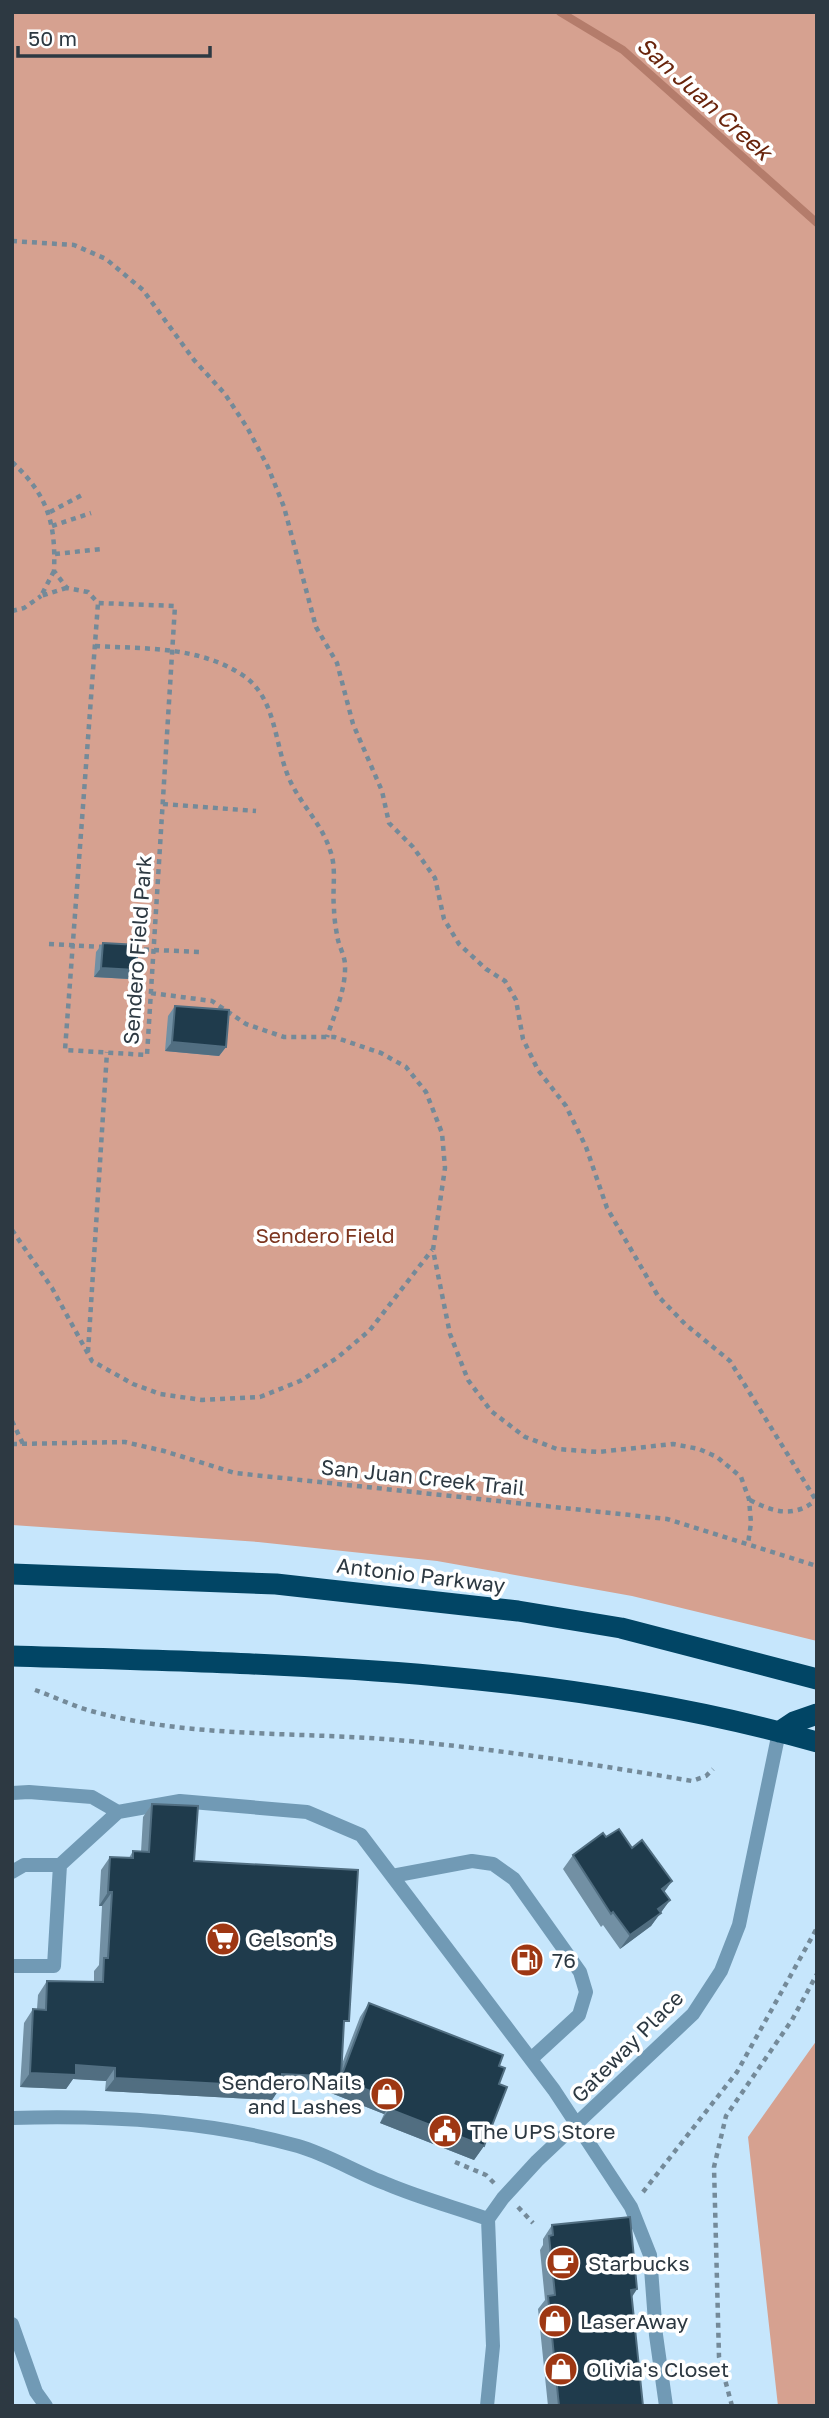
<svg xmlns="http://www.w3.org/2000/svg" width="829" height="2418" font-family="'Golos Text',sans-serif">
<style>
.green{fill:#d6a190}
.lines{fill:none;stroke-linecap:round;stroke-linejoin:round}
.stream{stroke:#b47c6b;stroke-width:8}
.path{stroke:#748a99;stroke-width:4.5;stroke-dasharray:5 5;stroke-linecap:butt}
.lane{stroke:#719ab5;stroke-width:14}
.highway{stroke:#014565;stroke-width:21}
.wall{fill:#7290a4}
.shaded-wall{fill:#516e81}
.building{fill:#1f3b4c;stroke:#516e81;stroke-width:2}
.labels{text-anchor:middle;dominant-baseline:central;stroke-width:7;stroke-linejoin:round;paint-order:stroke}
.street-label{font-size:21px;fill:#2d3942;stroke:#fff}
.park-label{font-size:21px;fill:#7c351f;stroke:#fff}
.poi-label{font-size:21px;fill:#2d3942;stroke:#fff;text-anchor:start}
.water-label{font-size:23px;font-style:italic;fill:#69240c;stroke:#fff}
</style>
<rect width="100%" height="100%" fill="#c6e6fc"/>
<!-- green -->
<path class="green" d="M12,12H817V1641L632,1596L437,1561L258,1542L12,1525Z
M817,2040V2406H778L748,2137Z"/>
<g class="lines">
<!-- stream -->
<path class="stream" d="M560,12L623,50L817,223"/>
<!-- path -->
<path class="path" d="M12,241L74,245L106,259L143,290L194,360L225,394L248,429L268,467L284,507L316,627L337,663L353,724L382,791L389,823L413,847L435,878L444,919L459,944L486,969L505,981L516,1000L523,1039L538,1070L566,1106L586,1147L607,1208L658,1296L685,1324L730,1361L817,1502
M12,462C48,495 56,524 54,571L67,588L88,592L98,603L175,606L147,1055L65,1050L98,603
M50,512L82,495
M52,526L91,513
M55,554L102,549
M54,571L41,596L66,588
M12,611L24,608L41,596
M95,646C147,649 199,646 244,676C276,699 274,741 288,776C299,803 321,822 330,850C337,869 332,888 334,908C334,918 336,930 338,940C340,948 345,957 345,965C346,990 334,1015 327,1037
M163,804L256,811
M49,944L104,947
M134,949L199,952
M151,993L212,1001L246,1024L284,1037H334L381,1053L406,1067L426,1092L442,1133L445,1168L433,1250L450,1334L468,1380L491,1411L525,1437L557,1449L598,1452L673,1444L699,1449L717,1457L741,1477L749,1499L751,1523L748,1544
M12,1230L52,1288L92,1361L133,1384L160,1394L202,1400L260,1397L300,1381L337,1358L370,1330L432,1250
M88,1352L107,1052
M12,1421L23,1444
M12,1444L125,1442L164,1451L235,1473L667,1519L817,1566
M750,1500C773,1512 793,1518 815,1501
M35,1690C55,1697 75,1707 95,1712C196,1739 305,1731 408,1741C503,1750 598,1765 692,1781L706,1776L713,1769
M455,2162L486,2175L494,2183
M643,2192L737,2072L817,1928
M518,2207L533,2223
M732,2406L719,2357L714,2167L726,2116L792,2020L817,1974"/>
<!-- lane -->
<path class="lane" d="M12,1793L29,1792L92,1797L118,1812
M12,1872L24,1865H60
M392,1876L472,1861L493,1864L514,1879L580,1972L586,1992L579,2015L531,2059
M12,1966H54L60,1865L118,1812L180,1801L307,1812L361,1835L554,2090L631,2207L650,2255L656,2335L666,2406
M12,2118C108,2115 206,2120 298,2146C329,2155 357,2173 387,2184C420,2198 454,2207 488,2219
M12,2324L36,2392L46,2406
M487,2406L493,2346L488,2219L503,2198L537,2161L693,2014L721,1971L739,1925L779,1732"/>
<!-- highway -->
<path class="highway" d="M12,1574L276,1584L518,1611L621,1628L817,1679
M12,1656C281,1664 556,1668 817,1742
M779,1732L794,1722L817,1714"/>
</g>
<!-- wall -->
<path class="wall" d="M103,943L136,970L129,979L94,977L96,952Z
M175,1006L226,1047L219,1056L165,1051L168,1016Z
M152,1804L194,1861L343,2029L342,2064L360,2017L369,2003L499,2066V2084L484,2146L474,2160L380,2123L384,2114L331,2093V2091L280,2088L272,2100L105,2091L106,2081L73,2079L66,2089L20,2087L24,2023L33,2009H37L38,1995L47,1981L94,1982V1971L99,1965L102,1906H99L101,1870L110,1857L129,1858L133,1851L141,1852L143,1817Z
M606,1837L632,1848L672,1881L664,1892L670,1900L651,1926L620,1949L603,1925L601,1927L563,1869L573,1855Z
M552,2225L637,2289L632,2297L643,2406H548L538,2309L545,2300L540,2250L543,2245V2239Z"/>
<!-- shaded-wall -->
<path class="shaded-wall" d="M101,968L136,970L129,979L94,977Z
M172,1042L226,1047L219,1056L165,1051Z
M672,1881L662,1895V1889Z
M108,1892H112L102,1906H99Z
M670,1900L651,1926L620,1949L630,1935L658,1909Z
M76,2065L115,2068L106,2081L73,2079L66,2089L20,2087L30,2073Z
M282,2074L341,2077L331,2091L280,2088L272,2100L105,2091L115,2078Z
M340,2079L393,2100L384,2114L331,2093Z
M389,2109L484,2146L474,2160L380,2123Z
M637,2289L628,2302L631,2290Z"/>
<!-- building -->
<path class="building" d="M103,943L138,945L136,970L101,968Z
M175,1006L229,1010L226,1047L172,1042Z
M152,1804L198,1806L194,1861L358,1870L349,2021H344L341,2077L369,2003L503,2055L499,2066L505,2068L499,2084L507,2087L484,2146L389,2109L393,2100L340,2079L341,2077L282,2074L281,2087L115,2078V2068L76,2065V2075L30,2073L33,2009L46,2010L47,1981L103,1982L104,1958H108L112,1892H108L110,1857L133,1858V1851L149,1852Z
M619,1829L632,1848L642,1840L672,1881L662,1889L670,1900L658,1909L661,1913L630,1935L613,1912L611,1914L573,1855L603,1833L606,1837Z
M630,2217L637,2289L631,2290L643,2406H559L548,2296L555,2295L549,2236L553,2235L552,2225Z"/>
<!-- icons -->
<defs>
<symbol id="supermarket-disc" viewBox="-11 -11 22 22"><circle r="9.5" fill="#9e3713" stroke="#fff"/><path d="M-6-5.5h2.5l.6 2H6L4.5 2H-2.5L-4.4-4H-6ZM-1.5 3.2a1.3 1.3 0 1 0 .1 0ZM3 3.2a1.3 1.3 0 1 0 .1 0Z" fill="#fff"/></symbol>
<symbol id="fuel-disc" viewBox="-11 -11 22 22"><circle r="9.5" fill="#9e3713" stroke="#fff"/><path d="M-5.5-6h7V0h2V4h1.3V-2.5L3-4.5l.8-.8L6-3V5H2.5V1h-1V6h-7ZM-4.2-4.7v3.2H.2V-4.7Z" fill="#fff"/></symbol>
<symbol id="shop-disc" viewBox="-11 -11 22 22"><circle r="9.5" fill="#9e3713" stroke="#fff"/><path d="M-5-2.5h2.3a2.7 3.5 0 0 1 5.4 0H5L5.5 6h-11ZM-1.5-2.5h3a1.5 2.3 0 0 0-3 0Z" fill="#fff"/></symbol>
<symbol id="civic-disc" viewBox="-11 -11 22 22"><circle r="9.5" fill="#9e3713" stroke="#fff"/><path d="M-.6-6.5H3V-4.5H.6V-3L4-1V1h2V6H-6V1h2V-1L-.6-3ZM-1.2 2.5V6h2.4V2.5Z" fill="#fff"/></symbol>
<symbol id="cafe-disc" viewBox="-11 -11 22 22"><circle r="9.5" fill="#9e3713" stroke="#fff"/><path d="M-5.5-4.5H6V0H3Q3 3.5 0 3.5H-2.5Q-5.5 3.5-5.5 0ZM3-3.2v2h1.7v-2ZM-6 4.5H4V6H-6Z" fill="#fff"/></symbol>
</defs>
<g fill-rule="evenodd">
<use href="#supermarket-disc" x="204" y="1920" width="38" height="38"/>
<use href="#fuel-disc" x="508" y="1941" width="38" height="38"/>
<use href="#shop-disc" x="368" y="2075" width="38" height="38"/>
<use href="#civic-disc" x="426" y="2112" width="38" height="38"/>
<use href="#cafe-disc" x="544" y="2244" width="38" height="38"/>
<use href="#shop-disc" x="536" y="2302" width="38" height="38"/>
<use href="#shop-disc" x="542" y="2350" width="38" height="38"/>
</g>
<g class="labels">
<!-- street labels -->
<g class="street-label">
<text transform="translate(137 950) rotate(-86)">Sendero Field Park</text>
<text transform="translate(423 1477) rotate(6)">San Juan Creek Trail</text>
<text transform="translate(421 1575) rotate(7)">Antonio Parkway</text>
<text transform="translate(627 2046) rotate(-45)">Gateway Place</text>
</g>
<!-- park labels -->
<g class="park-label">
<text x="325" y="1235">Sendero Field</text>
</g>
<!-- poi labels -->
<g class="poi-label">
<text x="248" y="1939">Gelson's</text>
<text x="552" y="1960">76</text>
<text x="362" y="2082" text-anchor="end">Sendero Nails<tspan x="362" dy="24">and Lashes</tspan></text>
<text x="470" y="2131">The UPS Store</text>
<text x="588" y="2263">Starbucks</text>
<text x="580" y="2321">LaserAway</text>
<text x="586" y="2369">Olivia's Closet</text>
</g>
<!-- water labels -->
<g class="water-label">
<text transform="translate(705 98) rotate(42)">San Juan Creek</text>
</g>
</g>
<!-- border -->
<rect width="829" height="2418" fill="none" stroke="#2d3942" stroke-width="28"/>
<!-- scale -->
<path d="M18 46v10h192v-10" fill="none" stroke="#2d3942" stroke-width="3.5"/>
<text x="28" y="46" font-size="21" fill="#2d3942" stroke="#ffffff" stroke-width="5" paint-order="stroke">50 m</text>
</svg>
